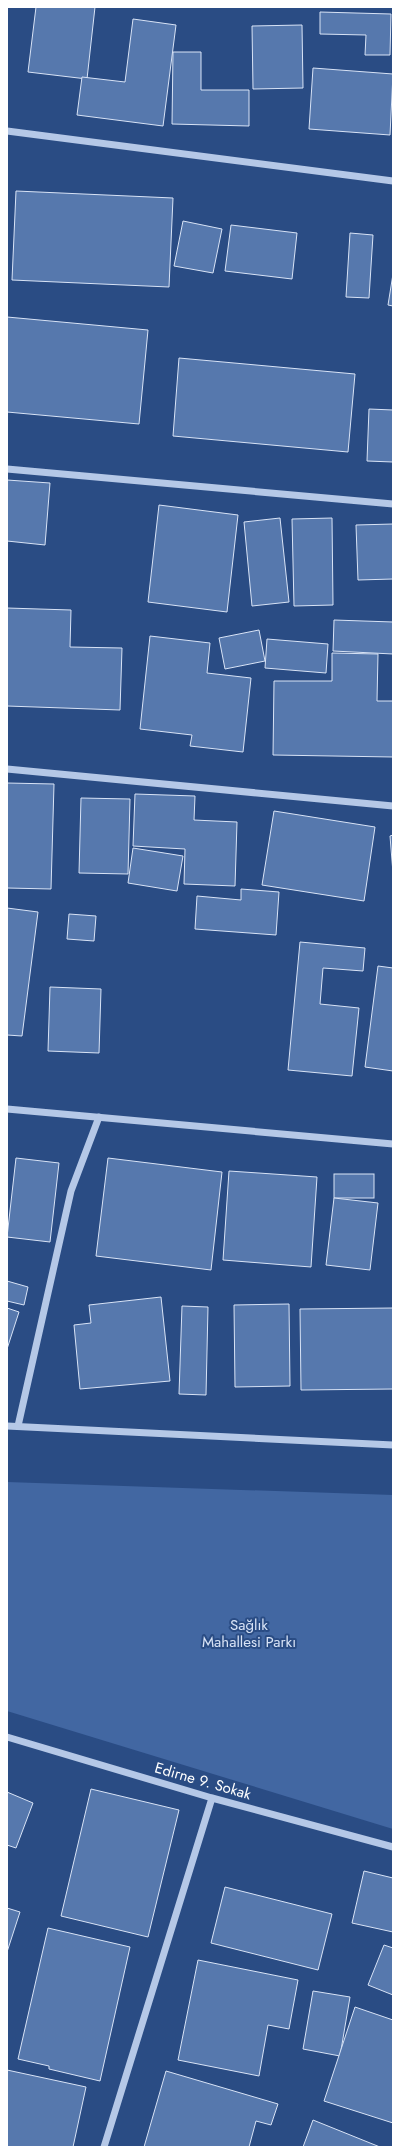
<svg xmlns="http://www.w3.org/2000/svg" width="400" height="2154" viewBox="0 0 400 2154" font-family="Jost,sans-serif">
	<rect width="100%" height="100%" fill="#2a4c84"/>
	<!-- green -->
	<polygon fill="#4267a2" points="7,1482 393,1495 393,1829 7,1711"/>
	<!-- building -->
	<g fill="#5678ad" stroke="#d8e3f6">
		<polygon points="36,7 95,7 87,79 28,72"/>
		<polygon points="320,12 391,14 390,55 365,55 366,35 320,34"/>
		<polygon points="133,19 176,25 163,126 77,115 82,77 125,82"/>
		<polygon points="302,25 303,88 253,89 252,26"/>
		<polygon points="173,52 201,52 201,90 249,90 249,126 172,124"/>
		<polygon points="313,68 393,74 390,135 309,129"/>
		<polygon points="16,191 173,198 169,287 12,280"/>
		<polygon points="183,221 222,229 213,273 174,266"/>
		<polygon points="231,225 297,233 292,279 225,271"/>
		<polygon points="350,233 373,235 369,298 346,297"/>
		<polygon points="393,274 393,306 388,305"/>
		<polygon points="7,317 148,330 139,424 7,412"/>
		<polygon points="179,358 355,374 348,452 173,436"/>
		<polygon points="369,409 393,410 393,462 367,461"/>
		<polygon points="7,480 50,483 45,545 7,541"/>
		<polygon points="159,505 238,515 227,612 148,602"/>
		<polygon points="280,518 289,602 252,606 244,522"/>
		<polygon points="332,518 333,605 294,606 292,519"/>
		<polygon points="393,524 393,579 358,580 356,525"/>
		<polygon points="7,608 71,610 70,647 122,648 120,710 7,706"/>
		<polygon points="334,620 393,622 393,654 333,651"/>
		<polygon points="259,630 265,661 225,669 219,638"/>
		<polygon points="150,636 210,643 207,673 251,678 243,752 190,746 192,735 140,729"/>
		<polygon points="267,639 328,644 326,673 265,668"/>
		<polygon points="332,653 378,654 377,701 393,701 393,757 273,755 274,681 332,681"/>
		<polygon points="7,783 54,784 51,889 7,888"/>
		<polygon points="135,794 195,796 194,820 237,822 235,886 184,884 185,849 133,846"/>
		<polygon points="81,798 130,799 128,874 79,873"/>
		<polygon points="274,811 375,827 364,901 262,885"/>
		<polygon points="393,835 393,873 390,836"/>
		<polygon points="133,848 183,856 177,891 128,883"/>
		<polygon points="241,889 279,892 276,935 195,929 197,896 241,900"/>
		<polygon points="7,908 38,912 22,1036 7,1035"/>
		<polygon points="69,914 96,916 94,941 67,939"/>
		<polygon points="300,942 365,948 363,971 323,968 320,1004 359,1008 352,1076 288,1070"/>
		<polygon points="378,966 393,968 393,1071 365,1067"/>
		<polygon points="50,987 101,989 99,1053 48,1051"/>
		<polygon points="16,1158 59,1163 50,1242 7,1237"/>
		<polygon points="108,1158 222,1172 211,1270 96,1256"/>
		<polygon points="229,1171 317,1177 311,1267 223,1260"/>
		<rect x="334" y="1174" width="40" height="24"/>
		<polygon points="334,1198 378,1203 370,1270 326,1265"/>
		<polygon points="7,1281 28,1287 24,1305 7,1301"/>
		<polygon points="161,1297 170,1381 80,1389 74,1325 91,1323 89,1305"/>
		<polygon points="289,1304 290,1386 235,1387 234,1305"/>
		<polygon points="182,1306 208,1307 206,1395 179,1394"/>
		<polygon points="7,1308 19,1312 7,1349"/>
		<polygon points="393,1308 393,1389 301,1390 300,1309"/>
		<polygon points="91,1789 179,1810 148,1937 61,1916"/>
		<polygon points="7,1792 33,1803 16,1848 7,1845"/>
		<polygon points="364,1871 393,1878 393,1932 352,1923"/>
		<polygon points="225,1887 332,1914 318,1970 211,1943"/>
		<polygon points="7,1908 20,1912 7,1952"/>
		<polygon points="48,1928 130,1947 100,2081 49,2069 49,2066 18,2059"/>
		<polygon points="384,1945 393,1948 393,1995 368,1985"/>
		<polygon points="198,1960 298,1980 289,2029 268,2025 259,2076 178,2060"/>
		<polygon points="313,1991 350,1997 340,2056 303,2049"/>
		<polygon points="355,2007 393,2020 393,2123 324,2101"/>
		<polygon points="7,2070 86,2087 73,2147 7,2147"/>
		<polygon points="166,2071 278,2104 271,2125 256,2121 249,2147 144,2147"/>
		<polygon points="313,2120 380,2147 303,2147"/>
	</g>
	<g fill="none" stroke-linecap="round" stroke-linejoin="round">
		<!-- minor -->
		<g stroke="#b5c8e7" stroke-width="7">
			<polyline points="7,131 393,181"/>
			<polyline points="7,469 393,504"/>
			<polyline points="7,769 393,806"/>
			<polyline points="7,1109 393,1144"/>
			<polyline points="7,1426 393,1445"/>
			<polyline points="18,1426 71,1191 99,1117"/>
			<polyline points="7,1737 212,1798 393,1847"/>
			<polyline points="104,2147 212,1798"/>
		</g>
	</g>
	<g text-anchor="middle" stroke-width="4" stroke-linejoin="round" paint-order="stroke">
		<!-- park labels -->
		<g font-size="15" fill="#d8e3f6" stroke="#2a4c84">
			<text x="249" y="1630">Sağlık<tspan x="249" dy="17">Mahallesi Parkı</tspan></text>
		</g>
		<!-- street labels -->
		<g font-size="15" fill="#fff" stroke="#2a4c84">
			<text transform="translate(203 1781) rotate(16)" y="5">Edirne 9. Sokak</text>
		</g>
	</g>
	<!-- border -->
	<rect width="400" height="2154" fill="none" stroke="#ffffff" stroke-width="16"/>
</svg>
